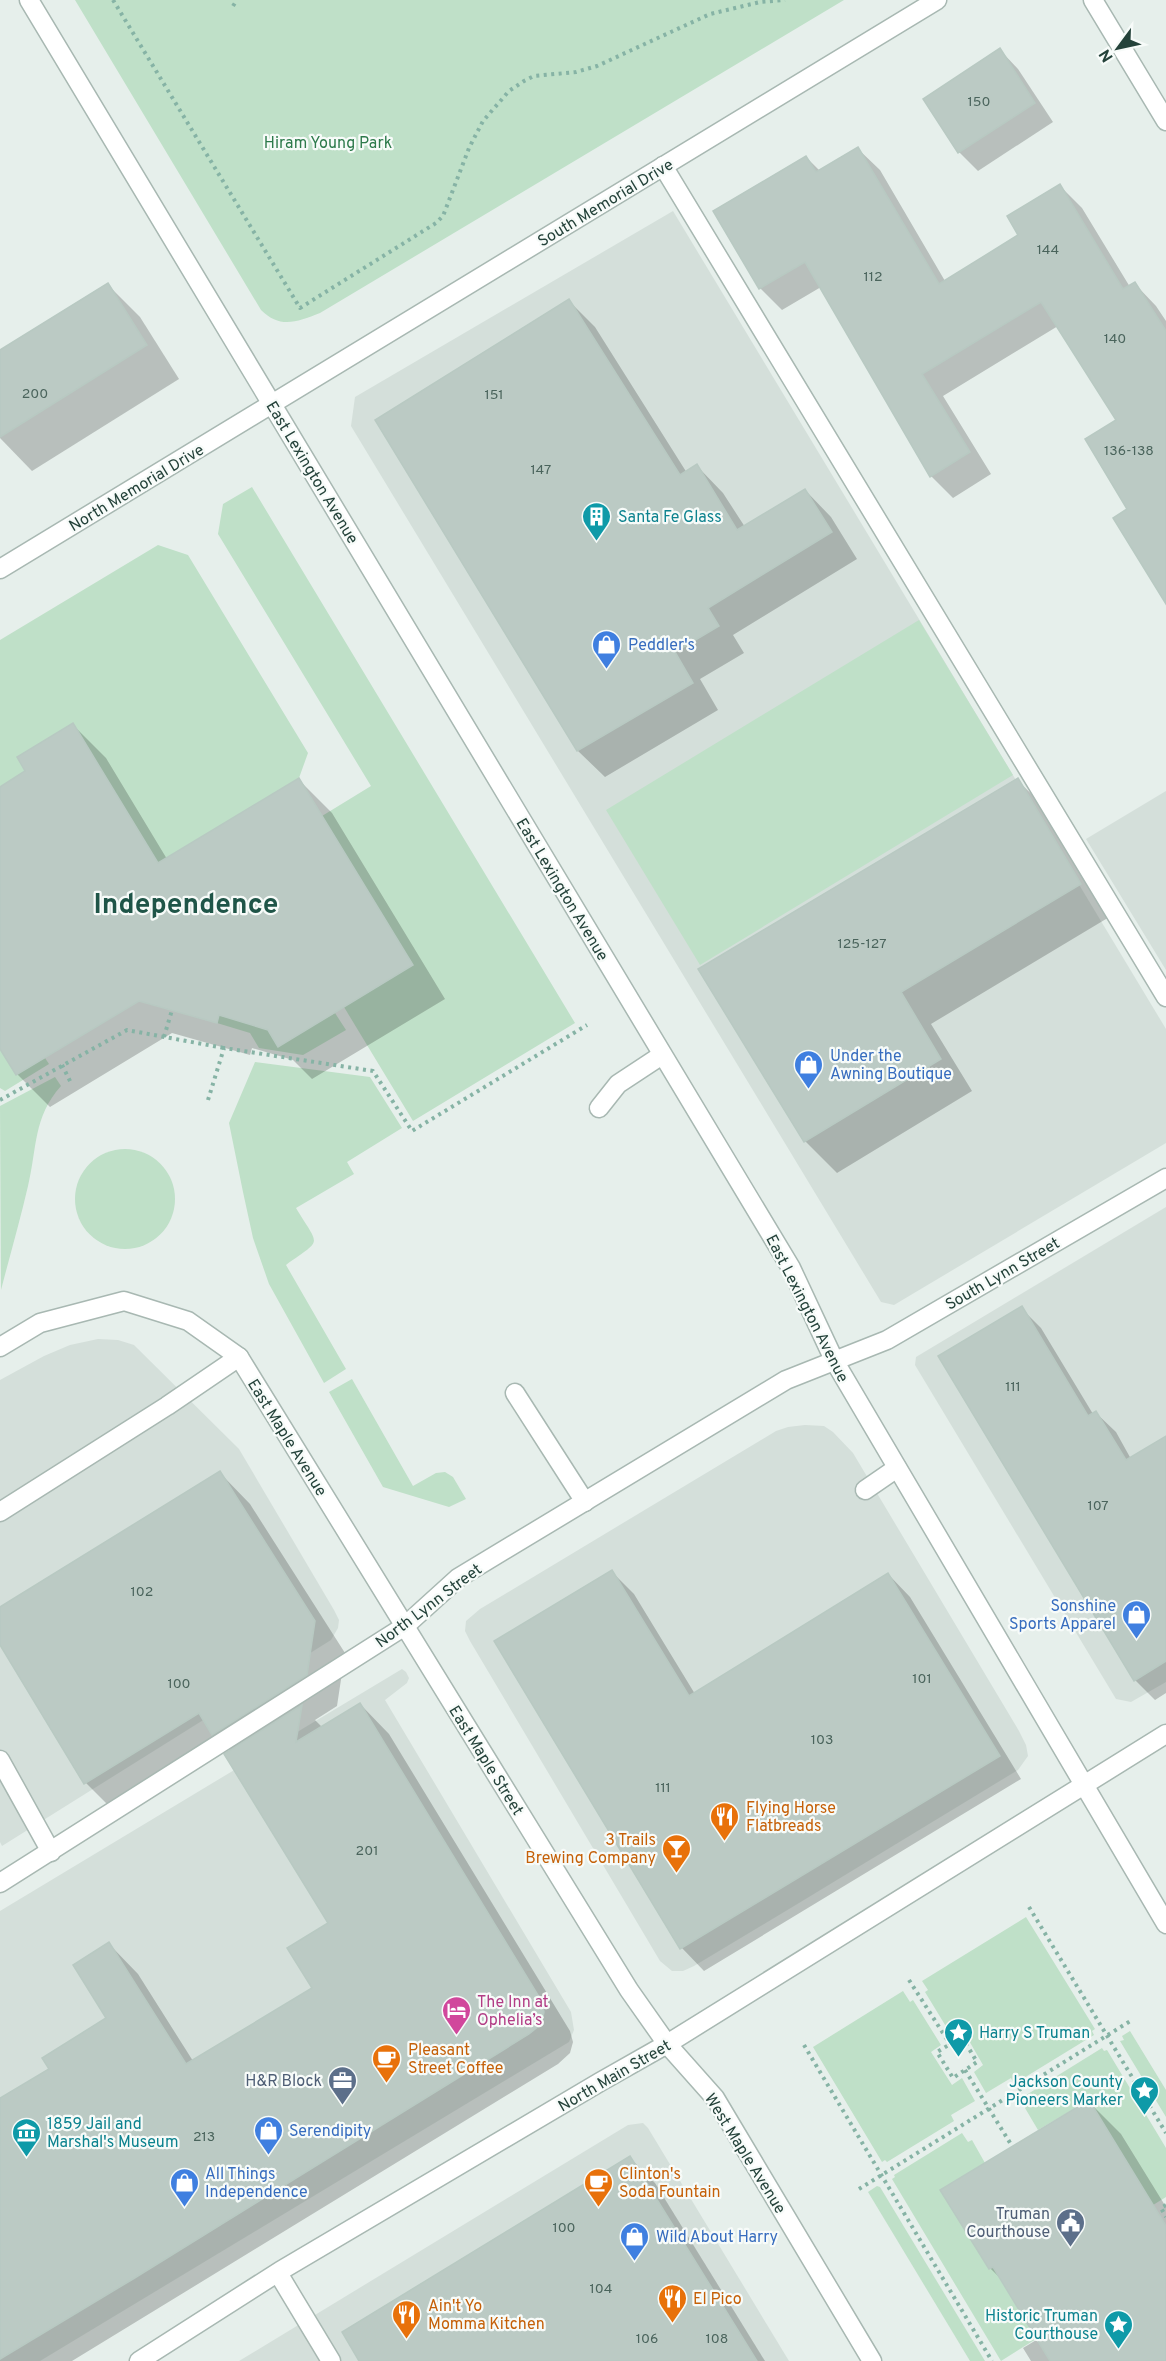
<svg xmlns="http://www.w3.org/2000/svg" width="1166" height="2361" viewBox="0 0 1166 2361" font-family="Overpass,sans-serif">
	<rect width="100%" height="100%" fill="#e6efeb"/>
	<!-- built -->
	<g fill="#d4dfda">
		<polygon points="673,211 1166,1029 1166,1143 894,1305 881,1302 351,426 355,397"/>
		<polygon points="1166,791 1166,970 1086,839"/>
		<polygon points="1166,1207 1166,1682 1131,1702 1116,1699 915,1365 916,1357"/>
		<polygon points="98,1339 118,1340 134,1345 239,1449 334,1610 339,1620 338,1628 331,1640 2,1846 0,1842 0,1380 44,1356 70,1345"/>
		<polygon points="805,1425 824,1426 833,1432 853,1453 1019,1731 1026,1745 1028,1756 1018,1770 1008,1776 799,1903 694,1966 683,1971 672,1971 660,1961 470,1641 465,1631 466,1621 480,1609 776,1431 788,1427"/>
		<polygon points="402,1669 406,1672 409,1678 407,1683 385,1700 571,2012 574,2030 569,2042 40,2361 0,2361 0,1911"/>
		<polygon points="643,2123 648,2128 789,2361 239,2361 628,2125"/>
	</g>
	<!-- green -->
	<g fill="#bfe0c8">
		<path d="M 75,0 L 844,0 L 320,313 C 297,322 280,329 261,310 Z"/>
		<polygon points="252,487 575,1023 413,1121 344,1007 413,965 322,816 371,786 218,534 223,504"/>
		<polygon points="158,545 188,555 308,753 299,778 158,863 73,724 25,771 0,787 0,640"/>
		<polygon points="919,620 1013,775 700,965 606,810"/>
		<polygon points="335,1013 346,1030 303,1055 259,1048 250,1033 217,1023 219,1015 268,1030 278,1046"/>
		<polygon points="0,1049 16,1075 45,1058 49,1064 5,1091 0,1088"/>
		<path d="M 255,1062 L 370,1077 L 402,1128 L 347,1162 L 354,1174 L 296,1208 C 320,1248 323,1238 286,1265 L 346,1369 L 324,1383 L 269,1284 L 253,1238 L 243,1192 L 229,1123 Z"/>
		<path d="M 55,1077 L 61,1086 C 33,1117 37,1149 28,1186 C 20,1221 10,1255 1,1290 L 0,1106 Z"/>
		<circle cx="125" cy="1199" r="50"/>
		<polygon points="352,1379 413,1486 436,1473 445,1472 453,1477 466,1499 449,1507 383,1487 329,1392"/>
		<polygon points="1026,1917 1095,2029 1092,2031 1094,2035 1014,2084 1011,2078 986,2093 974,2072 983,2065 964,2032 953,2038 925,1992 928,1990 922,1981"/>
		<polygon points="903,1991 910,2002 913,2000 941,2045 931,2052 952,2085 962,2078 975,2101 951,2115 954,2121 887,2162 885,2160 882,2162 813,2047"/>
		<polygon points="1130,2031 1166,2090 1166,2117 1120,2041 1124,2040 1122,2036"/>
		<polygon points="1102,2048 1104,2051 1107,2050 1166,2148 1166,2197 1153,2205 1089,2100 1038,2130 1025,2108 1028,2105 1023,2097"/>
		<polygon points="962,2133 968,2142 972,2140 985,2163 941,2190 989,2269 993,2267 1036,2339 1001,2361 892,2179 895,2177 894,2175"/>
		<polygon points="877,2186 880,2187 985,2361 970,2361 868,2192"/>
	</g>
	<!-- shadow -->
	<g fill="#0003">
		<polygon points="1000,50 1018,69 1053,122 978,171 959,152 925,99"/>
		<polygon points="858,149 880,170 945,281 1020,236 1060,186 1082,208 1130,287 1135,284 1156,306 1166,321 1166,601 1129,510 1118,421 1058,326 943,396 991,474 953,498 931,476 821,287 782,310 760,288 806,157 820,171"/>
		<polygon points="107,284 140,317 179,379 32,471 0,438 0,351"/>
		<polygon points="569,301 595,327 687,473 697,466 723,493 745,527 805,490 831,517 857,559 733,635 744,653 700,679 718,710 605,777 578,751 377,420"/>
		<polygon points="73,725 106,758 167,859 299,780 332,813 445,999 312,1079 293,1060 252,1048 250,1055 172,1033 50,1107 17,1074 0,1046 0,788 27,772"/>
		<polygon points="1017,780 1049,811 1111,916 931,1024 972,1091 837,1173 805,1141 701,969"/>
		<polygon points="1021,1308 1041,1328 1093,1414 1096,1413 1116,1432 1131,1459 1166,1438 1166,1693 1155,1700 1135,1680"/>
		<polygon points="220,1473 250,1504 345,1653 337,1706 315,1720 322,1727 360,1704 389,1734 570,2031 573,2042 570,2053 558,2064 72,2361 0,2361 0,2099 51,2069 108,2019 109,1944 138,1974 193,2061 314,1988 330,1923 231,1751 226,1746 116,1813 86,1783 0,1642 0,1609"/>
		<polygon points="612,1572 634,1594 695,1694 888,1574 910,1597 1021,1779 704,1971 682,1948 496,1641"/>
		<polygon points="1088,2101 1121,2134 1166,2207 1166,2361 1031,2361 1023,2348 1038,2339 1003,2281 990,2268"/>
		<polygon points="630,2158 655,2183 765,2361 361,2361"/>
	</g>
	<!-- building -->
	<g fill="#bbcac4" stroke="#b8c9c2" stroke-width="1.5">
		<polygon points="1000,48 1035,103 958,153 923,99"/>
		<polygon points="858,147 939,284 1018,235 1007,216 1060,184 1123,289 1135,282 1166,331 1166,604 1113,518 1127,509 1085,439 1116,420 1041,302 922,374 970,452 930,477 805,262 759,289 713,211 806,156 816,172"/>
		<polygon points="108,283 147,345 0,437 0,350"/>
		<polygon points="569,299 680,475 697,464 737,530 805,489 832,532 708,608 719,626 675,652 693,683 577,751 375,420"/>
		<polygon points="73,723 158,863 299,778 413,965 278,1047 268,1030 219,1015 217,1023 139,1001 16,1075 0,1049 0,787 25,771 17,757"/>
		<polygon points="1018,778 1081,884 901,992 941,1059 804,1142 698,969"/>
		<polygon points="1022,1306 1088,1416 1096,1411 1126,1460 1166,1436 1166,1661 1134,1681 938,1356"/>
		<polygon points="220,1471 315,1621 307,1675 212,1735 199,1713 84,1784 0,1645 0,1607"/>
		<polygon points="612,1570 689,1696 888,1573 1000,1756 680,1949 494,1641"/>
		<polygon points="360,1703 541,2000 544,2012 541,2024 529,2034 133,2279 0,2359 0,2098 49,2069 42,2058 106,2018 73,1965 109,1942 186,2064 312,1988 287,1948 328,1923 224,1754 302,1705 296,1742"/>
		<polygon points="1089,2100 1166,2226 1166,2361 1050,2361 993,2267 989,2269 940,2190"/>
		<polygon points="630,2156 757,2361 359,2361 342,2332"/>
	</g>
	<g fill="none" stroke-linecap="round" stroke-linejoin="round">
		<defs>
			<g id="minor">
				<polyline points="29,0 791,1268 835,1362 1166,1924"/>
				<polyline points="1093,0 1166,121"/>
				<polyline points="663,166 1166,997"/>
				<polyline points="0,569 937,0"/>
				<polyline points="599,1108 618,1084 662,1055"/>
				<polyline points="0,1347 40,1323 124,1301 188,1321 239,1357 629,1990 667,2044 715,2098 872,2361"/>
				<polyline points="515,1393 585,1502"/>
				<polyline points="865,1490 897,1468"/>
				<polyline points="0,1512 167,1406 239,1357"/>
				<polyline points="0,1760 51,1852"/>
				<polyline points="0,1883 405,1626 458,1578 786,1380 887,1340 1166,1178"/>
				<polyline points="278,2273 331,2361"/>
				<polyline points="139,2361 280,2271 600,2082 667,2044 1166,1734"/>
			</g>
		</defs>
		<!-- minor casing -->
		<use href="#minor" stroke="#a8b8b2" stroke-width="21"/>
		<!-- path -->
		<g stroke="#86b3a5" stroke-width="4" stroke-dasharray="3 4.5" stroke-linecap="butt">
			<polyline points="113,0 300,308 436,223 443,216 469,148 483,121 509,91 524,81 534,76 576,72 597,66 710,14 760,2 785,0"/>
			<polyline points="233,6 237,0"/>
			<polyline points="164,1037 172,1010"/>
			<polyline points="62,1065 72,1085"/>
			<polyline points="0,1100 127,1030 224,1048"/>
			<polyline points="208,1100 224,1048 373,1071 412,1131 587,1025"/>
			<polyline points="1029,1907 1166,2133"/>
			<polyline points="909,1980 950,2044"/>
			<polygon points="962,2037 977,2062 953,2078 937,2052"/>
			<polyline points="804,2045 992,2361"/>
			<polyline points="965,2070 1012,2146"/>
			<polyline points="859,2189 1132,2020"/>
			<polyline points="1166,2205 1161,2208 1166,2217"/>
		</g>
		<!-- minor -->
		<use href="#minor" stroke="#fff" stroke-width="18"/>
	</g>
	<!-- icons -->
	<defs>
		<symbol id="building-pin" viewBox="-11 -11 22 30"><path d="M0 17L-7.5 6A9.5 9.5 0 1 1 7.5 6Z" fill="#0f9aa8" stroke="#f7fbf9"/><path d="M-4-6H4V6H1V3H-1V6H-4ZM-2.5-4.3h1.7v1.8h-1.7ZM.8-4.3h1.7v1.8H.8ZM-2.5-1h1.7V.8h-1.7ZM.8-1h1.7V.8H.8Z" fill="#fff"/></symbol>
		<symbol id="shop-pin" viewBox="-11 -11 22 30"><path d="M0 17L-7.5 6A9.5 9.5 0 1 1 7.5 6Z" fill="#3f7fe0" stroke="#f7fbf9"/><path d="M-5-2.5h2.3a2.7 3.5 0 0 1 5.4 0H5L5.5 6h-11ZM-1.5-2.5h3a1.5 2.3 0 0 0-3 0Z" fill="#fff"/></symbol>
		<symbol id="restaurant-pin" viewBox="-11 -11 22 30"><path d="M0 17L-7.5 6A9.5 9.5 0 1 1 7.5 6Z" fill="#e8710a" stroke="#f7fbf9"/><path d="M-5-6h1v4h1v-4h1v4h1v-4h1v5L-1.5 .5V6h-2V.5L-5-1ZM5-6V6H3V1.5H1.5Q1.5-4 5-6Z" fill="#fff"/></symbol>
		<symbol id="bar-pin" viewBox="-11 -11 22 30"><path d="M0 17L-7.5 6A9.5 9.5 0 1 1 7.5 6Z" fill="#e8710a" stroke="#f7fbf9"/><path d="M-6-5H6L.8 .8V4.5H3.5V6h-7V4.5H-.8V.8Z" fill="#fff"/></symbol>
		<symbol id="hotel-pin" viewBox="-11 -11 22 30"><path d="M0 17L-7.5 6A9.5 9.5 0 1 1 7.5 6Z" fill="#d1479c" stroke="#f7fbf9"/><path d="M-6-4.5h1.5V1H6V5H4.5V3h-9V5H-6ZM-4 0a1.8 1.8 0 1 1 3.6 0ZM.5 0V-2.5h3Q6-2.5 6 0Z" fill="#fff"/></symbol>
		<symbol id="sight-pin" viewBox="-11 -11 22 30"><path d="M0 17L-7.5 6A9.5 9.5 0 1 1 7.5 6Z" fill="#0f9aa8" stroke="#f7fbf9"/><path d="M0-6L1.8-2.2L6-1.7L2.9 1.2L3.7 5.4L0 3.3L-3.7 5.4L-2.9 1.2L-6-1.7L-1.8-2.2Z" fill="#fff"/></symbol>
		<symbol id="cafe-pin" viewBox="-11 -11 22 30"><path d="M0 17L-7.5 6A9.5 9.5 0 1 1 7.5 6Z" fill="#e8710a" stroke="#f7fbf9"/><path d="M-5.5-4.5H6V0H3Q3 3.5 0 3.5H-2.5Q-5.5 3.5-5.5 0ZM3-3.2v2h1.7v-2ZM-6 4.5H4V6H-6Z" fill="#fff"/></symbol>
		<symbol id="office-pin" viewBox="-11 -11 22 30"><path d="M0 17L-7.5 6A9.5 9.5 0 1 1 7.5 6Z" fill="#5c6f8a" stroke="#f7fbf9"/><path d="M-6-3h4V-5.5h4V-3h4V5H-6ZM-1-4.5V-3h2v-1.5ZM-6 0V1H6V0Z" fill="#fff"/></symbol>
		<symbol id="museum-pin" viewBox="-11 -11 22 30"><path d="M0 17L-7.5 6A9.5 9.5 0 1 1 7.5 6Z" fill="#0f9aa8" stroke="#f7fbf9"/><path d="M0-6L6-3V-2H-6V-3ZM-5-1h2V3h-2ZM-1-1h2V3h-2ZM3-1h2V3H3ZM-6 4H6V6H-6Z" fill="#fff"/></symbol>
		<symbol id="civic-pin" viewBox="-11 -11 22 30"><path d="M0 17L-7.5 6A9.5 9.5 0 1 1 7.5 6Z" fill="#5c6f8a" stroke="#f7fbf9"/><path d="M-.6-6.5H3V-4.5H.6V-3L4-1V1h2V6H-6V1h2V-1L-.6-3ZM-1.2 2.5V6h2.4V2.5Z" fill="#fff"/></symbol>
	</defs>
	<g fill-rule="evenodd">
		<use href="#building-pin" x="580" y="500" width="33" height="45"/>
		<use href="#shop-pin" x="590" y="628" width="33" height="45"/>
		<use href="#shop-pin" x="792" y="1048" width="33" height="45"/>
		<use href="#shop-pin" x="1120" y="1598" width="33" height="45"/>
		<use href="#restaurant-pin" x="708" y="1800" width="33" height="45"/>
		<use href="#bar-pin" x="660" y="1832" width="33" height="45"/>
		<use href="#hotel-pin" x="440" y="1994" width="33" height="45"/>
		<use href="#sight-pin" x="942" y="2016" width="33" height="45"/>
		<use href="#cafe-pin" x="370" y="2042" width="33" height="45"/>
		<use href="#office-pin" x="326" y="2064" width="33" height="45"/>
		<use href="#sight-pin" x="1128" y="2074" width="33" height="45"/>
		<use href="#shop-pin" x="252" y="2114" width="33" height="45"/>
		<use href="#museum-pin" x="10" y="2116" width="33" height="45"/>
		<use href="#shop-pin" x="168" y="2166" width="33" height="45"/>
		<use href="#cafe-pin" x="582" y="2166" width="33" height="45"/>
		<use href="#civic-pin" x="1054" y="2206" width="33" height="45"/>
		<use href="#shop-pin" x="618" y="2220" width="33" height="45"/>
		<use href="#restaurant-pin" x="656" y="2282" width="33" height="45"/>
		<use href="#restaurant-pin" x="390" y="2298" width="33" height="45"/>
		<use href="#sight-pin" x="1102" y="2308" width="33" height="45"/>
	</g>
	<g text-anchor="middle" stroke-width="4.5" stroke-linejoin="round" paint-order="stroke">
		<!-- number labels -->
		<g font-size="14" fill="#4a645c">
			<text x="979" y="106">150</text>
			<text x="1048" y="254">144</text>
			<text x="873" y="281">112</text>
			<text x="1115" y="343">140</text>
			<text x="35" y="398">200</text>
			<text x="494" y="399">151</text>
			<text x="1129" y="455">136-138</text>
			<text x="541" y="474">147</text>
			<text x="862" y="948">125-127</text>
			<text x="1013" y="1391">111</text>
			<text x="1098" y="1510">107</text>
			<text x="142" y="1596">102</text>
			<text x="922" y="1683">101</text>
			<text x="179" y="1688">100</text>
			<text x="822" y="1744">103</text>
			<text x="663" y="1792">111</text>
			<text x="367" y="1855">201</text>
			<text x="204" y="2141">213</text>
			<text x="564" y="2232">100</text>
			<text x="601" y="2293">104</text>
			<text x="647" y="2343">106</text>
			<text x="717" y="2343">108</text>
		</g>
		<!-- park labels -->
		<g font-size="16" fill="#2d7a4b" stroke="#f7fbf9">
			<text x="328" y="148">Hiram Young Park</text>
		</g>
		<!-- street labels -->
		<g font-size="16" fill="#24423a" stroke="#f7fbf9">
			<text transform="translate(605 202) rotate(-31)" y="6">South Memorial Drive</text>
			<text transform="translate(313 472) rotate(59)" y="6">East Lexington Avenue</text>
			<text transform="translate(136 487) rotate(-31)" y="6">North Memorial Drive</text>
			<text transform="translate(563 889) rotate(59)" y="6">East Lexington Avenue</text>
			<text transform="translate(1002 1273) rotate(-30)" y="6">South Lynn Street</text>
			<text transform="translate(808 1308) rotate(63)" y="6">East Lexington Avenue</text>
			<text transform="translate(288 1437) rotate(58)" y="6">East Maple Avenue</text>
			<text transform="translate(428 1605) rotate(-37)" y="6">North Lynn Street</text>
			<text transform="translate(487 1760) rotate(58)" y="6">East Maple Street</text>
			<text transform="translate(614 2075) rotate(-30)" y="6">North Main Street</text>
			<text transform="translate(746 2153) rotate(58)" y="6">West Maple Avenue</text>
		</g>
		<!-- culture labels -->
		<g font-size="16" fill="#0d838f" stroke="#f7fbf9" text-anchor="start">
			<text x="618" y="522">Santa Fe Glass</text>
			<text x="979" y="2038">Harry S Truman</text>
			<text x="1123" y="2087" text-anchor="end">Jackson County<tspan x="1123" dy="18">Pioneers Marker</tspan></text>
			<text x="47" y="2129">1859 Jail and<tspan x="47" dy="18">Marshal's Museum</tspan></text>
			<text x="1098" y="2321" text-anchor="end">Historic Truman<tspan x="1098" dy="18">Courthouse</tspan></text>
		</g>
		<!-- shop labels -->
		<g font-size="16" fill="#366cbe" stroke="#f7fbf9" text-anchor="start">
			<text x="628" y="650">Peddler's</text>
			<text x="830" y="1061">Under the<tspan x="830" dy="18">Awning Boutique</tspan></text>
			<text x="1116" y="1611" text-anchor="end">Sonshine<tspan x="1116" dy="18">Sports Apparel</tspan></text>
			<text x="289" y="2136">Serendipity</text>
			<text x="205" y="2179">All Things<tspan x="205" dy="18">Independence</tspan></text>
			<text x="656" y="2242">Wild About Harry</text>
		</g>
		<!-- food labels -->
		<g font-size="16" fill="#c56008" stroke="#f7fbf9" text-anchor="start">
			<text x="746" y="1813">Flying Horse<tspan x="746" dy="18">Flatbreads</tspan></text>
			<text x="656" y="1845" text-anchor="end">3 Trails<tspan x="656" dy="18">Brewing Company</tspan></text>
			<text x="408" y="2055">Pleasant<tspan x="408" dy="18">Street Coffee</tspan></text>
			<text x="619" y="2179">Clinton's<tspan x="619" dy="18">Soda Fountain</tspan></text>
			<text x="693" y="2304">El Pico</text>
			<text x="428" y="2311">Ain't Yo<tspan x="428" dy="18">Momma Kitchen</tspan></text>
		</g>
		<!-- hotel labels -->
		<g font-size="16" fill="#b23c85" stroke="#f7fbf9" text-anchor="start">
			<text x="477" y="2007">The Inn at<tspan x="477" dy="18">Ophelia’s</tspan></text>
		</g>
		<!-- service labels -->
		<g font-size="16" fill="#4e5e75" stroke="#f7fbf9" text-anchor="end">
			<text x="322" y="2086">H&amp;R Block</text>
			<text x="1050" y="2219">Truman<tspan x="1050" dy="18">Courthouse</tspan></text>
		</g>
		<!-- town labels -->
		<g font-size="28" font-weight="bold" fill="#1f5548" stroke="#f7fbf9">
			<text x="186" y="913">Independence</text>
		</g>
	</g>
	<!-- north arrow -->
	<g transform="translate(1118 48) rotate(237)" stroke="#f7fbf9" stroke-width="4.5" paint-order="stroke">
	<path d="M0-4.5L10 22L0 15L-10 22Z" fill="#24423a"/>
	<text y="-9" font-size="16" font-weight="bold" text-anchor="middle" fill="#24423a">N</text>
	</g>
</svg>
